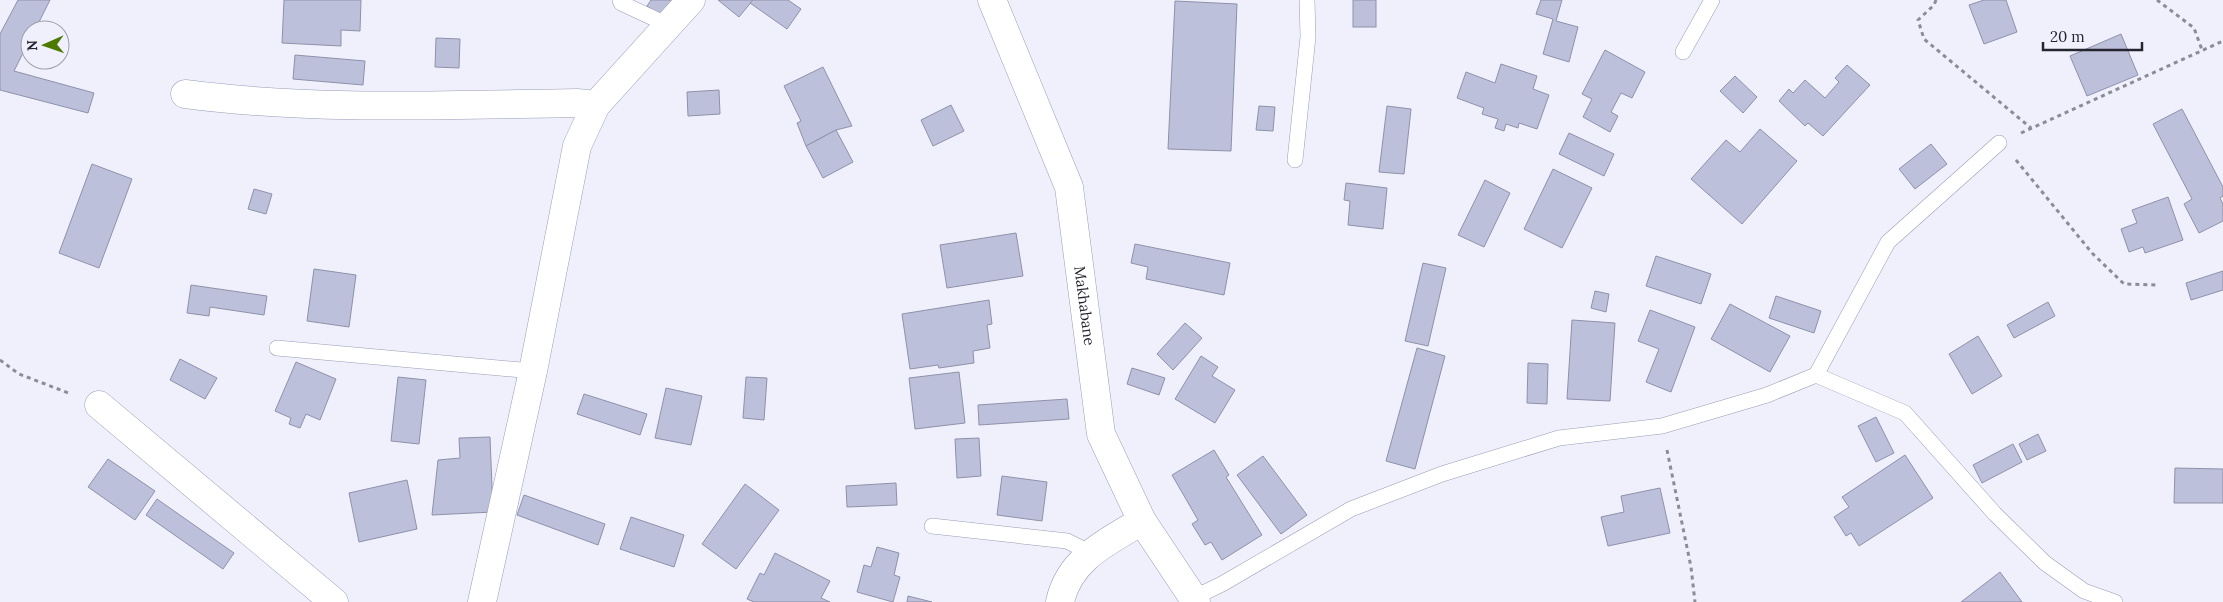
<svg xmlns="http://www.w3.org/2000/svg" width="2223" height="602" viewBox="0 0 2223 602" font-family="Lora,serif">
	<rect width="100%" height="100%" fill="#eff0fb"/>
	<!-- building -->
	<g fill="#bdc0da" stroke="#8f91aa">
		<polygon points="18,0 50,0 35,30 30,30 30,39 14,71 94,93 88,113 0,90 0,34"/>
		<polygon points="284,0 361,0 360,31 341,30 341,46 282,43"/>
		<polygon points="651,0 677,0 664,18 647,6"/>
		<polygon points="718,0 753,0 739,17"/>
		<polygon points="753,0 788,0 801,9 787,29 750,3"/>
		<rect x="1353" y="0" width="23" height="27"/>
		<polygon points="1541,0 1562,0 1556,21 1578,27 1569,62 1543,54 1553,19 1536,14"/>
		<polygon points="1984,0 2006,0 2017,32 1984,44 1969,5"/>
		<polygon points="1175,1 1237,4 1231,151 1168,149"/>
		<polygon points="2121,34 2138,75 2087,96 2070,56"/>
		<polygon points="436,38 460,39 459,68 435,67"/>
		<polygon points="1605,50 1645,72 1632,98 1621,93 1611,112 1618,116 1610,132 1583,117 1592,99 1582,94"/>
		<polygon points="295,55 365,61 363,85 293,79"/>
		<polygon points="1501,64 1537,76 1533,89 1549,95 1537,129 1519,123 1518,128 1506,124 1504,131 1495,128 1498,119 1482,114 1484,108 1457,98 1466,72 1495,83"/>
		<polygon points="1847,65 1870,85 1823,136 1808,123 1805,126 1779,101 1789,89 1793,93 1805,80 1825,98 1839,82 1835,78"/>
		<polygon points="823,67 852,126 836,130 806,146 797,123 801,121 784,86"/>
		<polygon points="1735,76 1757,97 1743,113 1720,91"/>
		<polygon points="719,90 720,114 688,116 687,92"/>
		<polygon points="951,105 964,131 933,146 921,120"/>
		<polygon points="1259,106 1275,107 1273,131 1256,130"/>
		<polygon points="1387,106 1411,109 1404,174 1379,172"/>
		<polygon points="2182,109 2223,187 2223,196 2220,198 2223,204 2223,221 2199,233 2184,204 2192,199 2153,124"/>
		<polygon points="1760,129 1797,161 1742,224 1691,179 1726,140 1740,152"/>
		<polygon points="836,130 853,162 823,178 806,146"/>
		<polygon points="1569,133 1614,154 1604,176 1559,154"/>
		<polygon points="1931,144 1947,164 1915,189 1899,169"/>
		<polygon points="92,164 132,179 99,268 59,253"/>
		<polygon points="1553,169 1592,188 1562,248 1524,229"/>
		<polygon points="1485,180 1510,193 1484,247 1458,235"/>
		<polygon points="1346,183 1387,188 1383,229 1348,225 1350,201 1344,200"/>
		<polygon points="254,189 272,194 266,214 248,209"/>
		<polygon points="2168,197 2183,240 2145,253 2143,247 2129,252 2121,229 2137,223 2132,210"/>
		<polygon points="1016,233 1023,276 947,288 940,245"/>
		<polygon points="1135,244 1230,263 1224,295 1146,279 1148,267 1131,263"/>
		<polygon points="1656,256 1711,274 1701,304 1646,286"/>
		<polygon points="1423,263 1446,268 1428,346 1405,341"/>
		<polygon points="314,269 356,275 349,327 307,321"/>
		<polygon points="2223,271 2223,290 2191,300 2186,283"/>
		<polygon points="191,285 267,296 264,315 210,307 209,316 187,313"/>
		<polygon points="1595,291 1609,294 1606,312 1591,308"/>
		<polygon points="1776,296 1821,311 1814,333 1769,318"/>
		<polygon points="989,300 992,324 987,325 990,348 973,351 974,363 939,368 938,365 910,369 902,314"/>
		<polygon points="2048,302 2055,316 2014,338 2007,325"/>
		<polygon points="1730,304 1790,336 1770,372 1711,339"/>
		<polygon points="1650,310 1695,327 1671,392 1646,382 1659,349 1638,341"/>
		<polygon points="1572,320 1615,323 1610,401 1567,399"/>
		<polygon points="1185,323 1202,338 1173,370 1157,354"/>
		<polygon points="1978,336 2002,376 1972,394 1949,354"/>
		<polygon points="1417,348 1445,356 1415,469 1386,461"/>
		<polygon points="1201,356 1218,367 1212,376 1235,390 1215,423 1175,399"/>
		<polygon points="180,359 217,378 205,399 170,380"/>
		<polygon points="296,362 336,379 320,420 306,414 300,428 289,424 291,418 275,411"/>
		<polygon points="1528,363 1548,364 1547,404 1527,403"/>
		<polygon points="1132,368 1165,378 1159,395 1127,384"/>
		<polygon points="959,372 965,423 915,429 909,378"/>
		<polygon points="398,377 426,380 419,444 391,441"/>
		<polygon points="746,377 767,378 764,420 743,418"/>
		<polygon points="666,388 702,396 691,445 655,438"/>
		<polygon points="584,394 647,414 640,435 577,414"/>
		<polygon points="1067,399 1069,419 979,425 978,405"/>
		<polygon points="1876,417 1894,453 1876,462 1858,426"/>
		<polygon points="2038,434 2046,451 2027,460 2019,444"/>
		<polygon points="490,437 493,512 432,515 438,460 460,458 459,438"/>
		<polygon points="979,438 981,476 957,478 955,439"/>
		<polygon points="2013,444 2022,462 1982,483 1973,465"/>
		<polygon points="1214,450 1229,475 1226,477 1262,535 1222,560 1211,542 1205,545 1192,524 1198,520 1172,475"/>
		<polygon points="1905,455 1933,498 1859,546 1851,533 1846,536 1834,517 1849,507 1842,497"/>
		<polygon points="1263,456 1307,515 1281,534 1237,475"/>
		<polygon points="108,459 155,491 135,520 88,487"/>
		<polygon points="2175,468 2223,469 2223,503 2174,503"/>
		<polygon points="1002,476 1047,482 1042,521 997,515"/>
		<polygon points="407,480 417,529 359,542 349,493"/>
		<polygon points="896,483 897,505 847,507 846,486"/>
		<polygon points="745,484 779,510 736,569 702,544"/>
		<polygon points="1660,488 1670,533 1608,546 1601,517 1624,512 1621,496"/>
		<polygon points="524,495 605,524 598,545 517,515"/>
		<polygon points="157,499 234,553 223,569 146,515"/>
		<polygon points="631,517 684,535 674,567 620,549"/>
		<polygon points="877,547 899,553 894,575 900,577 893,602 857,592 864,565 871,567"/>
		<polygon points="775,553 830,581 821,598 830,602 754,602 747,599 760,573 764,575"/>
		<polygon points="2000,572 2022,602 1961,602"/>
		<polygon points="908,596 932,602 907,602"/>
	</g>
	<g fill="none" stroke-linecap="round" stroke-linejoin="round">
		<defs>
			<g id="lane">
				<polyline points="620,0 621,3 668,25"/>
				<polyline points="1683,52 1712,0"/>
				<polyline points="1295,160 1308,37 1307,0"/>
				<polyline points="277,348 533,371"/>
				<polyline points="1816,375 1905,413 1995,514 2045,563 2084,591 2115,602"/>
				<polyline points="932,526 1067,541 1089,552"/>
				<polyline points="1193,598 1222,584 1351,509 1442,474 1559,438 1662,426 1767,395 1816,375 1888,242 1999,143"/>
			</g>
			<g id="street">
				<path d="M 185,94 C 315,111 447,105 577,103 L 596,105"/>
				<polyline points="99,405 334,602"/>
				<polyline points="482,602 533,371 577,146 596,105 691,0"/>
				<path d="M 1060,602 C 1069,559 1107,542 1142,521"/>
			</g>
			<g id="secondary">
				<path id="s1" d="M 992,0 L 1069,187 L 1101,434 L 1142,521 L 1196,602"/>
			</g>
		</defs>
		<!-- lane casing -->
		<use href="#lane" stroke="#9a9db6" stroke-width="16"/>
		<!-- street casing -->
		<use href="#street" stroke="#9a9db6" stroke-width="29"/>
		<!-- secondary casing -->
		<use href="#secondary" stroke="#9a9db6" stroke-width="29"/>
		<!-- path -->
		<g stroke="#8c8c97" stroke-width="3" stroke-dasharray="4 4" stroke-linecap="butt">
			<polyline points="1936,0 1934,5 1918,20 1924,39 2031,128"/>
			<polyline points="2157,0 2194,28 2202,50"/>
			<polyline points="2021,133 2223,41"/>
			<polyline points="2016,160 2092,253 2124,284 2159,285"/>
			<polyline points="0,360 19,374 71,394"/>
			<polyline points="1667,450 1691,567 1695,602"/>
		</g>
		<!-- lane -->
		<use href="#lane" stroke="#fff" stroke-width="15"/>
		<!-- street -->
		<use href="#street" stroke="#fff" stroke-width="28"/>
		<!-- secondary -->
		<use href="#secondary" stroke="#fff" stroke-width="28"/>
	</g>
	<g text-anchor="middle" stroke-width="4" stroke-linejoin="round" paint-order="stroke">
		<!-- street labels -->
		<g font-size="15" fill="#252530" stroke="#eff0fb">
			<text dy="5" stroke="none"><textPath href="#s1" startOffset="322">Makhabane</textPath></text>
		</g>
	</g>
	<!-- north arrow -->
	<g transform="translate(45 45) rotate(268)"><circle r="24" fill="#eff0fb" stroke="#9e9faa"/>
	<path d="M0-4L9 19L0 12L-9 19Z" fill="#4c7a00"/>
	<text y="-8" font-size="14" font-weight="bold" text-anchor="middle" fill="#252530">N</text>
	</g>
	<!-- scale -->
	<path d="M2043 42v8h99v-8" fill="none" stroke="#252530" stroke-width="2.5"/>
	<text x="2050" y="42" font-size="15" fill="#252530" stroke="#eff0fb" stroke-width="4" paint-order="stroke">20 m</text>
</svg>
